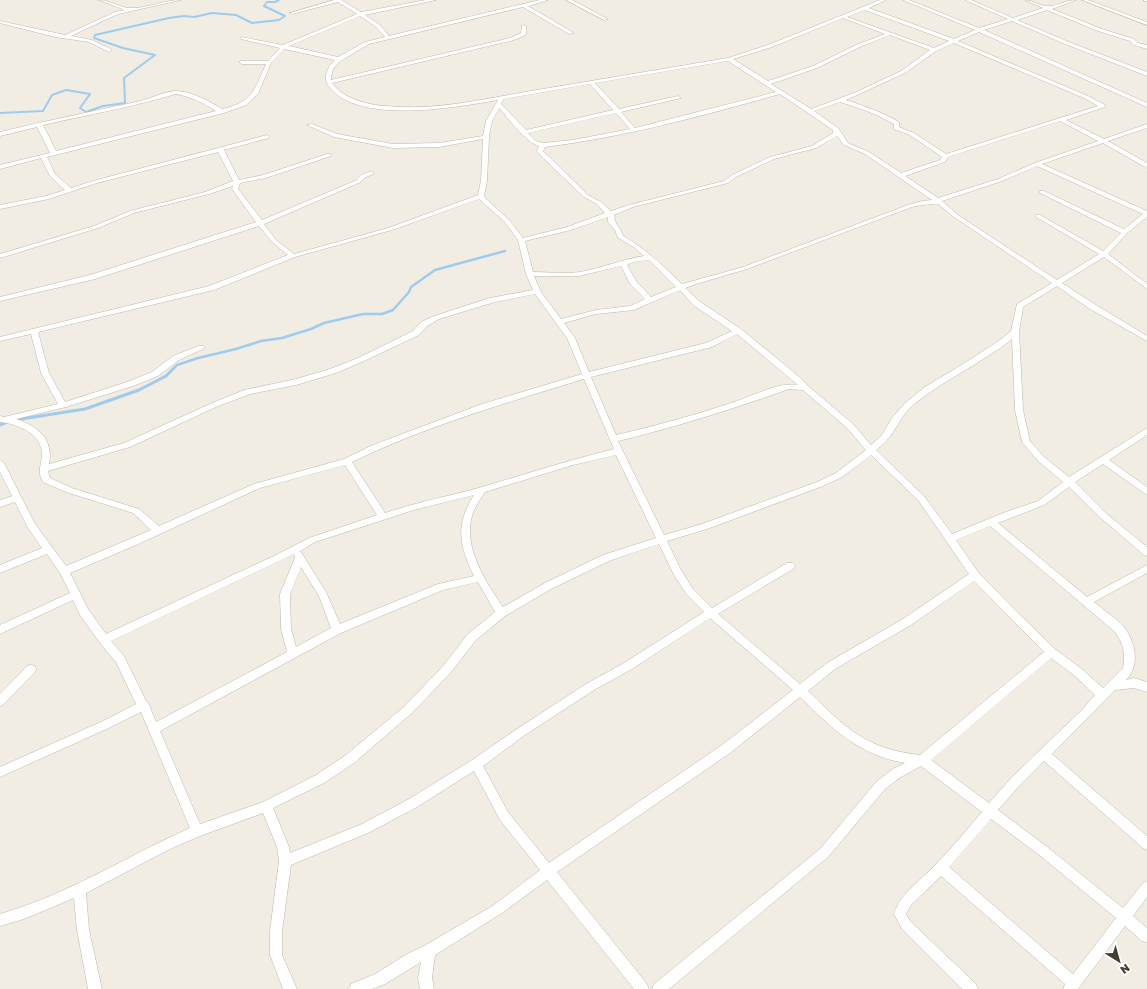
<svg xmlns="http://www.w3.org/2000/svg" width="1147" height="989" viewBox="0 0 1147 989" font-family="'Golos Text',sans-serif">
	<rect width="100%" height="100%" fill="#f1ede3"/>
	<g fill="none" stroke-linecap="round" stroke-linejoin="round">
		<!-- stream-far2 -->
		<polyline stroke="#9eccef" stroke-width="2" points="0,113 43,111 52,95 66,90 90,94 80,108 86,112 103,106 125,103 124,78 155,55 123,48 94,38 95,35 169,18 184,16 194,17 212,13 236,15 252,23 279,20 285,16 264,6 267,2 275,2 279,0"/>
		<!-- stream-far1 -->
		<polyline stroke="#9eccef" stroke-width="2.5" points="172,370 177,365 198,358 236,349 261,341 282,338 311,329 324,323 363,314 382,314 393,310 409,292 411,287 435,270 505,251"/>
		<!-- stream -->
		<g stroke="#9eccef" stroke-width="3">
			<polyline points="15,420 85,409 139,390 166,376 173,369"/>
			<polyline points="0,425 7,422"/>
		</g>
		<defs>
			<g id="minor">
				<path d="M 99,0 C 110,0 122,9 132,8 C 149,8 164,0 181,0 L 118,14 L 71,36 L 92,40 L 111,49 L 111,51 L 109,52 L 89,42 L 55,37 L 0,23 L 0,21 L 65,35 L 115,12 L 125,10 Z"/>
				<path d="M 334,0 L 341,0 L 361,12 L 426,0 L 436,0 L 365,15 L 380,25 L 389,36 L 523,4 L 540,0 L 548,0 L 528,6 L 574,33 L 569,34 L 523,7 L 369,44 L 339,62 L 333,69 L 331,77 L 331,80 L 510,38 L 521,33 L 522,25 L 526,26 L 526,35 L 514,40 L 332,83 C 343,99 368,105 386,106 C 435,111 483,99 531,91 C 597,80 662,69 728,58 L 768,45 L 880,0 L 886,0 L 869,8 L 954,39 L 975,30 L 903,0 L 909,0 L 979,28 L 1008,19 L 965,0 L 971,0 L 1013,18 L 1043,8 L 1025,0 C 1033,0 1041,7 1049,6 C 1058,6 1066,0 1076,0 L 1052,9 L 1102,29 L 1134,39 L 1138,43 L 1147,45 L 1147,49 L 1134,45 L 1130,41 L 1098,31 L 1047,10 L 1017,20 L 1069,42 L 1147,72 L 1147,76 L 1065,44 L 1012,21 L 984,30 L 1147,103 L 1147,107 L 979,32 L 958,41 L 1088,96 L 1105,105 L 1105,107 L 1066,120 L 1104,139 L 1147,124 L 1147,128 L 1108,141 L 1147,163 L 1147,168 L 1103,143 L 1042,164 L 1147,211 L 1147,217 L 1127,233 L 1108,254 L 1147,284 L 1147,289 L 1104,257 L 1062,283 L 1096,305 L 1147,336 L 1147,341 L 1090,309 L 1057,286 L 1023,307 L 1019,332 L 1023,410 L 1030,441 L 1044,457 L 1069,477 L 1147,428 L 1147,435 L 1109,460 L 1147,487 L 1147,495 L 1103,464 L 1075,482 L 1108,515 L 1147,547 L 1147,556 L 1144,555 L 1102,519 L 1069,487 L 1044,505 L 998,523 L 1087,597 L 1147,565 L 1147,573 L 1094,602 C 1103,610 1115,617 1123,626 C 1135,640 1141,665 1126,680 L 1134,678 L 1147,682 L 1147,692 L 1134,688 L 1115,690 L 1052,754 L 1147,836 L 1147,850 L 1143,848 L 1044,761 L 1020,785 L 998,810 L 1046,846 L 1123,908 L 1143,883 L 1147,881 L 1147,897 L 1133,916 L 1147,928 L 1147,942 L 1142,941 L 1125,926 L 1078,989 L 1063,989 L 1065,984 L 941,876 L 911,905 L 906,914 L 910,921 L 976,984 L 978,989 L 962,989 L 902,929 L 894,914 C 901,892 922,880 937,863 C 953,847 967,829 982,812 L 921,766 L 901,777 L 885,789 L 828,857 L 669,989 L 652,989 L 654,984 L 820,849 L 877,781 L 893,769 L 905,763 C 858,755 832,728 800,697 L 730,753 L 557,872 L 647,984 L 649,989 L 634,989 L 547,880 L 502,913 L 435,955 L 432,978 L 434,989 L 420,989 L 418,978 L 421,962 L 385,984 L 372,989 L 349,989 L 351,984 L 375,974 L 407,954 L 424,946 L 494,905 L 540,870 L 500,820 L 474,771 L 417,807 L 370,832 L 291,865 L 282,931 L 282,955 L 297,989 L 283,989 L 270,955 L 270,931 L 279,861 L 277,847 L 263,813 L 200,836 L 172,848 L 86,893 L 89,930 L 102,989 L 88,989 L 77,930 L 74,898 L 24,919 L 0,926 L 0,914 C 69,894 125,857 190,828 L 141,712 L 111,727 L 0,777 L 0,767 L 103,721 L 136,704 L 116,662 L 100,643 L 80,615 L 73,600 L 0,634 L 0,625 L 70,593 L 60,573 L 47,554 L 0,573 L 0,565 L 42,548 L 28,528 L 15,502 L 0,507 L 0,500 L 12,496 L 0,472 L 0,460 L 4,463 L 35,524 L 66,566 L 151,530 L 133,513 L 66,492 L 43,482 C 37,472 41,466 42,456 C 43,434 18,424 0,422 L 0,416 L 4,417 L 58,404 L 41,373 L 31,334 L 0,341 L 0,337 L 209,286 L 288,255 L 272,242 L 259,226 L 95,279 L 0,301 L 0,297 L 90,275 L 256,222 L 232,189 L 233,186 L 209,194 L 134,213 L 98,228 L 0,258 L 0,254 L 94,226 L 130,211 L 205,192 L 233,181 L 218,152 L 97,183 L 49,199 L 0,209 L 0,205 L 46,196 L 65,190 L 50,176 L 41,158 L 0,169 L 0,165 L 50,153 L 37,127 L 0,136 L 0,132 C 45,121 90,112 136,102 C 147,100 168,90 177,91 C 193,92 209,101 222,109 C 252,102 254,91 266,64 L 242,64 L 240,63 L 240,61 L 268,61 L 280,48 L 241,39 L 241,37 L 283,45 L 357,14 L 338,2 L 292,14 L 290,13 ZM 865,10 L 949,41 L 934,48 L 847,17 ZM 360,16 L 376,27 L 385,37 L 365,42 L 338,57 L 289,46 ZM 843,18 L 885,34 L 856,45 L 813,66 L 768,81 L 733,59 L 772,47 ZM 890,35 L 930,50 L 901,71 L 854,93 L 811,109 L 771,84 L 817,68 L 860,47 ZM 954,43 L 1084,98 L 1098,106 L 946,154 L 914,133 L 899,127 L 899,122 C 882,112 864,106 846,100 L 905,73 L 936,51 ZM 284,49 L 335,60 C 327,68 322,78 330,88 C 361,125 457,107 498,100 L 486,121 L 483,136 L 439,143 L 393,144 L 337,134 L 312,124 L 307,125 L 334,137 L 393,148 L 439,147 L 483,139 L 481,181 L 478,195 L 388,228 L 294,254 L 276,240 L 264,224 L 361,182 L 364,178 L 373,174 L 373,172 C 367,171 360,175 357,180 L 262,220 L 238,189 L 240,183 L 266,178 L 331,156 L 331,154 L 327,154 L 263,175 L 239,180 L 224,150 L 269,138 L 270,137 L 267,135 L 93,181 L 71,188 L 55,174 L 47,157 L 224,113 L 246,105 L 258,94 L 271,63 ZM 728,61 L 776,92 L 635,128 L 621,112 L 681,98 L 678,96 L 619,109 L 595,83 ZM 590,84 L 613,110 L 526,130 L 501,104 L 504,99 ZM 176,94 C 191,97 204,103 216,111 L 56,151 L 43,125 C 87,115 132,107 176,94 ZM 780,94 L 833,130 L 833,133 L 812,146 L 770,157 L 732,175 L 724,181 L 629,205 L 611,211 L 601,202 L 588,195 L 543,151 L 545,147 C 625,137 702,116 780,94 ZM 840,102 C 859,108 877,114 894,124 L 894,129 L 910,135 L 942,157 L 940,160 L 901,173 L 869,152 L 848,143 L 838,128 L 814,111 ZM 499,108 C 510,120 524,141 539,146 L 537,151 L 543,158 L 584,197 L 597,204 L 605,213 L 567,227 L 523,238 L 509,220 L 486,199 L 484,196 L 487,181 L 489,137 L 492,121 ZM 616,113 L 630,129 L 573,140 L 543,143 L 536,141 L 528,133 ZM 1060,121 L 1098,141 L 1035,163 L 998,179 L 938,198 L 905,176 L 945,162 L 948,157 ZM 837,136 L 844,145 L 865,154 L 932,200 L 922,201 L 908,205 L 743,267 L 682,284 C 663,266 646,249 623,236 C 620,226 615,226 614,215 L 633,207 L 728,183 L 736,177 L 774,159 L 816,148 ZM 1037,166 L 1143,214 L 1124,229 L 1044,191 L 1040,191 L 1040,193 L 1121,233 L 1103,251 L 1040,215 L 1036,215 L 1036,217 L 1099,254 L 1057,280 L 958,215 L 942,201 L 1002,181 ZM 479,199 L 505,222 L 518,240 L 526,274 L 533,290 L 490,298 L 434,316 L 421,322 L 413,331 L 358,358 L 330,369 L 296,379 L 244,390 L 210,404 L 124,443 L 49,464 C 54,439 38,426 16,419 L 66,407 L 133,386 L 158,376 L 179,360 L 205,348 L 204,346 L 198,346 L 173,356 L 152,372 L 127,382 L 65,402 L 49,373 L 38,332 L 214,290 L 295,257 L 392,230 ZM 938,204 L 954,217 L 1052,283 L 1017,304 L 1011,331 L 1000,340 L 971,359 L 925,387 L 905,403 L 892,418 L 882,435 L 871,445 L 853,424 L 808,386 L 803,380 L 741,329 L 699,301 L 685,288 L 696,284 L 747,269 L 912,207 L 922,205 ZM 608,217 L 608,222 L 615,230 L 618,238 L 635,248 L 644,256 C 623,259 602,268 580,272 C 565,274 548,272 533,272 L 525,241 L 571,230 ZM 649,260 L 676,287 L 651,297 L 636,281 L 627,265 L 633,262 ZM 621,266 L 630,284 L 645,299 L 630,306 L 596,310 L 561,319 L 541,292 L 534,276 L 579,276 ZM 680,290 L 693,305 L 732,331 L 706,343 L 589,372 L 575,338 L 564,323 L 596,314 L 634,310 ZM 535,294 L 567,338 L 582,374 L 482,404 L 373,445 L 344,459 L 254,484 L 159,526 L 139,509 L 72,488 L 50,478 L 48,471 L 130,447 L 216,407 L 250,394 L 296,385 L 336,373 L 364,361 L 419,335 L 427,326 L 439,319 L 495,302 ZM 737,334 L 798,385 C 776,382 754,396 734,402 C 695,415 655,426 616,435 L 591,377 L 712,347 ZM 1012,339 L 1015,410 L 1022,442 L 1038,461 L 1063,482 L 1038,501 L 1003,513 L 952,534 L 924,496 L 876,450 C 880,447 884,443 887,440 C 897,429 901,415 913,405 C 943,380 981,364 1012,339 ZM 584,379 L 614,449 C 569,460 526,474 482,487 C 450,496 417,502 385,513 L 352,462 C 426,426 506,403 584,379 ZM 789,389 L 803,390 L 847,428 L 866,450 L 836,473 L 817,482 L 702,524 L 664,535 L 618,441 C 676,427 733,409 789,389 ZM 616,455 L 656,538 L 603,555 L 545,583 L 503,607 C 486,582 463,548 472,516 C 474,508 480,500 485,492 L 573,465 ZM 871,455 L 918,500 L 969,574 L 903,619 L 827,663 L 800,684 L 718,614 L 793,569 L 795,566 L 793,563 L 787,563 L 712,608 L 693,589 L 681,570 L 667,541 L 707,529 L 823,486 L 842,477 ZM 345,465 L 377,515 L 309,538 L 276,555 L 106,634 L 88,609 L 70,573 L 134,546 L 260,488 ZM 474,495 C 455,525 459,545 474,576 L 438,584 L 340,624 L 326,592 L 301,552 L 299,552 L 315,542 L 414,510 ZM 990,526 L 1114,631 C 1123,642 1126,654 1123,668 L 1103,688 L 1083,670 L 1055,649 L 1011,606 L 978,572 L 956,540 ZM 659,544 L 674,575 L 687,595 L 704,612 L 624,663 L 586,684 L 514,731 L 472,760 L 409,799 L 362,824 L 290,853 L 289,847 L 273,808 L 324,783 L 354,763 L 413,712 L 451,672 L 476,640 L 505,616 L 551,589 L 609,561 ZM 294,554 L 295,558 L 280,594 L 281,629 L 287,652 L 156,722 L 148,702 L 146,701 L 124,656 L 111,641 ZM 301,567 L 319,596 L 331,628 L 296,647 L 291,629 L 290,594 ZM 974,581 L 1044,652 L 920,755 C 865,749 845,727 808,691 L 835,669 L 911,625 ZM 478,582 L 495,612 L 468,634 L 443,666 L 405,706 L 346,755 L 316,775 L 263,802 L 200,824 L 160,731 L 341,633 L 443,590 ZM 710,618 L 793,690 L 722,745 L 549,863 L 508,812 L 483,766 L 522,737 L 594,690 L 632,669 ZM 1051,658 L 1075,676 L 1095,695 L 1082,710 L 1012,777 L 989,803 L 931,760 ZM 991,819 L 1038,854 L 1116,918 L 1073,974 L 949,867 Z"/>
				<polygon points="566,0 572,0 608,19 604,20"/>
				<polygon points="1082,0 1088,0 1147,22 1147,25"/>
				<rect x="1144" y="0" width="3" height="1"/>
				<polygon points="31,665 35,666 36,669 35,672 4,704 0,706 0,694 27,666"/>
			</g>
		</defs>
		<!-- minor casing -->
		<use href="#minor" stroke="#bfb8a9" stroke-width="1"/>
		<!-- minor -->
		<use href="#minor" fill="#fff" fill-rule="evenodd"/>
	</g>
	<!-- north arrow -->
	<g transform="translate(1119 961) rotate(143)" stroke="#ffffff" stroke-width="3" paint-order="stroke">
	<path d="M0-3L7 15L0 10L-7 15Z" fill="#433d33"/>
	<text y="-6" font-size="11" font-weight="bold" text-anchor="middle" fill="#433d33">N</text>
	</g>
</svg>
